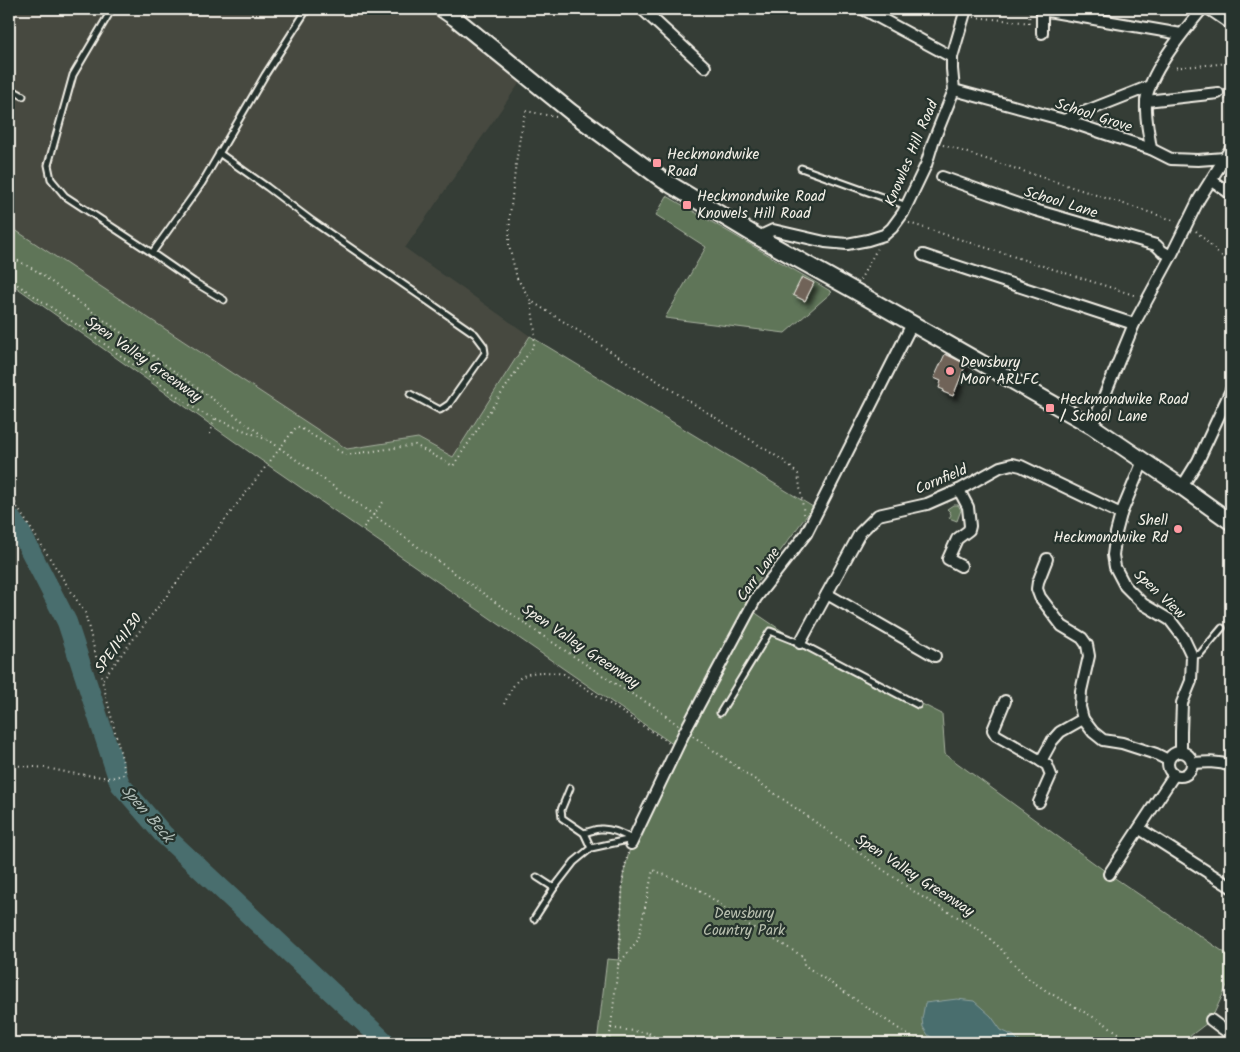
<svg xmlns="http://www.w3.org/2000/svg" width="1240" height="1052" viewBox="0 0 1240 1052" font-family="Kalam,sans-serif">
	<defs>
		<filter id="shadow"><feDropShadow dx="4.5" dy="4.5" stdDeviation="2.5" flood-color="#0009"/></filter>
	</defs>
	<rect width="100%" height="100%" fill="#353d36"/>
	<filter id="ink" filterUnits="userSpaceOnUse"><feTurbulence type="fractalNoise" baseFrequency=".02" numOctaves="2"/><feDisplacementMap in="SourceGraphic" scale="10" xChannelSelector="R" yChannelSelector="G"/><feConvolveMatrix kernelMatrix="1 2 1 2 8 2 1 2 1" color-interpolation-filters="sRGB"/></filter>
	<g filter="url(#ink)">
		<!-- built -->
		<polygon fill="#464940" points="9,9 442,9 525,75 405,248 530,336 453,457 418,438 347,449 9,227"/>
		<!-- green -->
		<g fill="#5e7458" stroke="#a9b2a0">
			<polygon points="667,196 832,292 785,333 665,318 706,247 656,215"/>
			<polygon points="9,226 347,449 418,438 453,457 530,336 813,507 744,600 757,614 800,643 942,714 945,754 1109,874 1231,957 1231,977 1211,1020 1181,1043 597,1043 607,959 619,960 623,876 631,844 677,747 255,456 9,282"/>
			<polygon points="953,505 958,505 961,510 957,521 949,518 951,515 950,512 947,509"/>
		</g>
		<!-- water -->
		<polygon fill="#4a6e6e" stroke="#8ea29f" points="957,999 974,1001 991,1016 1001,1030 1014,1036 1021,1043 939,1043 928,1035 923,1027 922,1019 925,1003"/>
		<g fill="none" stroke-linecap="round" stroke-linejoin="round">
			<!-- river -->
			<polyline stroke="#4a6e6e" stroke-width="20" points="9,516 21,533 67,622 120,784 163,834 386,1043"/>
		</g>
		<!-- building -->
		<g fill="#6f6459" stroke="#f4f1e8" filter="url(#shadow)">
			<polygon points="802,277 814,283 805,301 793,295"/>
			<polygon points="945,354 966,364 953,396 943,392 944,390 939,388 941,381 934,378"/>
		</g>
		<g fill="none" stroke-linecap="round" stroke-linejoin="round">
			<defs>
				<g id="service">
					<polyline points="112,9 73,75 48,165 51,179 65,196 152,253 194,282 224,300"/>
					<polyline points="9,88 23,96"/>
					<polyline points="219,153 267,187 312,221 475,334 484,346 485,353 449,404 440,410 410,394"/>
					<polyline points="801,168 907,206"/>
					<polyline points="152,253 202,183 265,75 306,11 305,9"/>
					<polyline points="1192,656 1200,654 1222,628"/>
					<polyline points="720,713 770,631 800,643 918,705"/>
					<polyline points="570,788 561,810 562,818 584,833 591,848"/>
					<path d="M 584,833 C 589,832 595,829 600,829 C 611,828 622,834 632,839"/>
					<polyline points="537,877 554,888 574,862 591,848 632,839"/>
					<polyline points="534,919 554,888"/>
				</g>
				<g id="minor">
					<polyline points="642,9 705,67"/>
					<polyline points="863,9 952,57"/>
					<polyline points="1209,9 1231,24"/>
					<polyline points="1042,33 1042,10 1181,34"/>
					<polyline points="954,90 1064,120 1151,149 1171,159 1198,160 1225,158"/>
					<polyline points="1146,101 1218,93"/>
					<polyline points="1064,120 1150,86"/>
					<path d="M 1151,149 C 1149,134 1145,118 1146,102 C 1148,74 1184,31 1202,9"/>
					<polyline points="942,177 1035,210 1156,245 1162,251 1171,256"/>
					<polyline points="1211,180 1231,194"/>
					<polyline points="758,237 773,230 825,242 847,244 868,240 884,235 892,228 903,213 926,165 933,142 954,90 952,69 952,57 966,9"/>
					<polyline points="923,255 1134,324"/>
					<polyline points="1092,426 1134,324 1171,256 1199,199 1231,148"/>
					<polyline points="1143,461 1121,514 1116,533 1113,555 1115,567 1125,586 1143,604 1170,620 1183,637 1192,656 1191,681 1182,703 1181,732 1181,752"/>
					<polyline points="1182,487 1198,461 1231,390"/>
					<polyline points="959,490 968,507 970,526 969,530 957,539 948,559 961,566"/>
					<polyline points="1047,559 1038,582 1037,589 1040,597 1062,626 1082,638 1087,645 1089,656 1081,691 1080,707 1083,719 1093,732 1103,740 1122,743 1156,754 1168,760"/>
					<polyline points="827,594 935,656"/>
					<polyline points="800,643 860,533 878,515 927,504 959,490 1000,467 1012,464 1021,466 1121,514"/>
					<polyline points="1005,701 993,730 996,735 1041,761 1047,765 1051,775 1039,802"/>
					<circle cx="1180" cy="764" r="12"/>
					<polyline points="1041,761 1052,741 1060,732 1083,719"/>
					<path d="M 1192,763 C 1205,762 1218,761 1231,766"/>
					<polyline points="1140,829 1231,887"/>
					<polyline points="631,844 685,731 756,598 806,534 912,324"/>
					<polyline points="1109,874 1174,775"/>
					<polyline points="1211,1020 1231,1035"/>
				</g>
				<polyline id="secondary" points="442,9 455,18 571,112 663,180 758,237 855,291 1092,426 1182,487 1231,522"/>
			</defs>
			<!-- service casing -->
			<use href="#service" stroke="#f4f1e8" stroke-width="9"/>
			<!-- minor casing -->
			<use href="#minor" stroke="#f4f1e8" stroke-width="14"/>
			<!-- secondary casing -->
			<use href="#secondary" stroke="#f4f1e8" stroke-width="19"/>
			<!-- path -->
			<g stroke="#f4f1e8" stroke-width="2" stroke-dasharray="1 4" stroke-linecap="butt">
				<polyline points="974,17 1032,23"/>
				<polyline points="1029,23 1030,9"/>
				<polyline points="1171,68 1231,63"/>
				<polyline points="1225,99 1231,104"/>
				<polyline points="556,117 526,111 520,136 515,171 510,215 509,246 517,278 531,301 784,461 798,474 804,514"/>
				<polyline points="943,145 1176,221"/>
				<polyline points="909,223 1137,296"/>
				<polyline points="1196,231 1231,266"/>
				<polyline points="9,256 35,270 266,438"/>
				<polyline points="9,279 86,331 194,408 204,414 270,441 537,632 623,689 653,706 678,725"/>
				<polyline points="860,280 877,249"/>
				<polyline points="210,434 215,418"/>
				<polyline points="9,489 17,507 85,613 102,680"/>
				<path d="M 504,704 C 508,696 512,686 518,680 C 528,669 551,672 564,674 L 669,743"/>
				<polyline points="693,736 919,895 980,930 1000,948 1012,962 1029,979 1048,992 1104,1023 1133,1043"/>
				<polyline points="9,765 47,768 70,773 111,778 123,775 125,771 102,680 297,426 346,455 415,445 453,466 534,345 535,331 531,301"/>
				<polyline points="618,965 638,940 653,870 697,888 749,925 804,957 804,965 920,1043"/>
				<polyline points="611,1028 649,1033 648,1043"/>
				<polyline points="649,1033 662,1043"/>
				<polyline points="609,1043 619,958 623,876 628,853"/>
			</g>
			<!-- service -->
			<use href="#service" stroke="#26332d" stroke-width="5"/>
			<!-- minor -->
			<use href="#minor" stroke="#26332d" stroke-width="10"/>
			<!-- secondary -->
			<use href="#secondary" stroke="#26332d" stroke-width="15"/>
			<!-- path-bridge -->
			<polyline stroke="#f4f1e8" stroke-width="2" stroke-dasharray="1 4" stroke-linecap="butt" points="364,527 384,501"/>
		</g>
	</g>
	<!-- markers -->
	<g fill="#ff9aa2" stroke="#26332d" stroke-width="2">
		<rect x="652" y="158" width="10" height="10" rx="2.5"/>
		<rect x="682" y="200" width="10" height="10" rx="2.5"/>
		<circle cx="950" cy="371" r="5"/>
		<rect x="1045" y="403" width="10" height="10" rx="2.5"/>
		<circle cx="1178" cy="529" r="5"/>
	</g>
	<g text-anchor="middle" stroke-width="4.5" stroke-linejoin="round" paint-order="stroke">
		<!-- street labels -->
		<g font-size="15" fill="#f4f1e8" stroke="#26332d">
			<text transform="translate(1094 115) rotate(18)" y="5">School Grove</text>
			<text transform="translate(911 153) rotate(-67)" y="5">Knowles Hill Road</text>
			<text transform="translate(1061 202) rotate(17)" y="5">School Lane</text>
			<text transform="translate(144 359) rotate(35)" y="5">Spen Valley Greenway</text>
			<text transform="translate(941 479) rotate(-23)" y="5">Cornfield</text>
			<text transform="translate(758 574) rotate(-54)" y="5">Carr Lane</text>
			<text transform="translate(1160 594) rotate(43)" y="5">Spen View</text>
			<text transform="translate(118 643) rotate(-54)" y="5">SPE/141/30</text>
			<text transform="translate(581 646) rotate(34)" y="5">Spen Valley Greenway</text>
			<text transform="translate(915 875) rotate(33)" y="5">Spen Valley Greenway</text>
		</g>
		<!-- poi labels -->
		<g font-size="15" fill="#f4f1e8" stroke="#26332d" text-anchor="start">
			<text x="667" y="159">Heckmondwike<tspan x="667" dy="17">Road</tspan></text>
			<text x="697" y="201">Heckmondwike Road<tspan x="697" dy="17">Knowels Hill Road</tspan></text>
			<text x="960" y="367">Dewsbury<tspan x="960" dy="17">Moor ARLFC</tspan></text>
			<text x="1060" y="404">Heckmondwike Road<tspan x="1060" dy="17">/ School Lane</tspan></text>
			<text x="1168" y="525" text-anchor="end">Shell<tspan x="1168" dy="17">Heckmondwike Rd</tspan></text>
		</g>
		<!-- park labels -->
		<g font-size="15" fill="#b8bfae" stroke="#26332d">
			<text x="744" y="918">Dewsbury<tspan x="744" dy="17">Country Park</tspan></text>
		</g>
		<!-- water labels -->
		<g font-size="16" font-style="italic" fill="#b0bdb7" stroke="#26332d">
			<text transform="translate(148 813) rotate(49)" y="6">Spen Beck</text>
		</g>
	</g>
	<!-- margin -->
	<rect width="1240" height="1052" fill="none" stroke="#26332d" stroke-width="30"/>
	<rect x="15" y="15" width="1210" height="1022" fill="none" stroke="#f4f1e8" stroke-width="2" filter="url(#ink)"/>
</svg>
